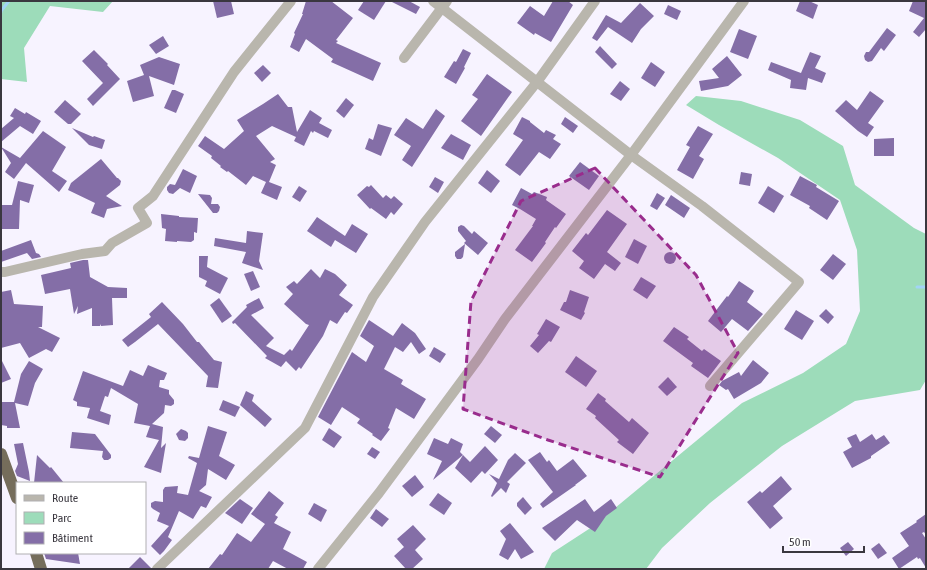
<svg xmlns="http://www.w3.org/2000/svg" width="927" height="570" viewBox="0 0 927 570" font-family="'Asap Condensed',sans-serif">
	<rect width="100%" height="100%" fill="#f7f3ff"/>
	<!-- green -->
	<g fill="#9ddcba">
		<polygon points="1,1 113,1 103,12 50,6 24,48 27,82 1,79"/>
		<polygon points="696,96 741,101 800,120 843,146 855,185 914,228 926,234 926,380 920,390 855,401 782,446 710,503 662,548 646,569 544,569 552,553 592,527 742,403 803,373 846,344 860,311 857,250 840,200 778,158 719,125 686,105"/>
	</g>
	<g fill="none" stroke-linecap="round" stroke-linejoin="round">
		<!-- stream -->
		<g stroke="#a2d4f6" stroke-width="3">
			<polyline points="1,12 1,11 9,1"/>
			<polyline points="917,287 926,287"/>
		</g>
	</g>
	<!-- building -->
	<g fill="#846ea7">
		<polygon points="213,1 231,1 234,14 217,18"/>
		<polygon points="306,1 331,1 353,18 336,40 338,41 336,43 381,63 373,81 331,62 333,59 306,39 299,52 290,47 295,34 294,33 303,14 302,14"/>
		<polygon points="364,1 386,1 374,20 358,10"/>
		<polygon points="390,1 409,1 420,7 416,14"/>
		<polygon points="553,1 568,1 573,5 551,42 535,33 534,35 517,23 530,6 544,16"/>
		<polygon points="800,1 809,1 818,5 813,19 796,11"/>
		<polygon points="913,1 926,1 926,29 919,37 913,32 924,18 909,11"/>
		<polygon points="640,3 654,16 641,29 632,43 608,27 597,41 592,38 606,15 621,23"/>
		<polygon points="668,5 681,11 677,20 664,14"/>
		<polygon points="887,28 896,35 884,51 881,48 872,61 868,62 865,60 864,56 866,52 869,52"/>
		<polygon points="739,29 757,36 748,59 730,52"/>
		<polygon points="163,36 169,46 156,54 149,45"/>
		<polygon points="600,46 617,64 612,69 595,52"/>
		<polygon points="463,49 471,53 464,67 465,68 456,84 444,77 454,61 456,62"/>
		<polygon points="94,50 108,64 107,65 120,79 93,106 87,99 103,83 82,61"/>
		<polygon points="810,52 821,56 815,68 826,73 822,83 808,78 806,90 790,88 791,80 768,70 771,62 801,73"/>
		<polygon points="727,56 742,75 728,86 701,91 699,81 719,78 712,69"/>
		<polygon points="159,57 180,64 174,85 149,76 154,96 133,102 127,81 144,75 140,65"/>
		<polygon points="651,62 665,72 655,87 641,78"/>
		<polygon points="263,65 271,73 262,82 254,73"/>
		<polygon points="487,74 512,92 481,136 461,121 478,99 472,95"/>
		<polygon points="620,81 630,89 621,101 610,94"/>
		<polygon points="172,90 175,90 184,94 176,113 164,108"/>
		<polygon points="870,91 884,101 868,123 874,127 867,137 858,131 835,111 846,100 857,110"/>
		<polygon points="278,94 288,107 292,107 297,132 310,110 322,118 319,123 332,130 328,138 314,131 313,133 311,131 304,146 294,141 296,137 272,126 256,136 275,159 270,162 276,165 269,182 282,187 277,200 261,193 266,182 253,176 246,185 228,171 227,172 220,167 221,166 211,158 212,156 198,146 205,136 224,149 244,131 237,120 263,104"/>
		<polygon points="346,98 354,105 344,118 336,111"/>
		<polygon points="65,100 81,114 71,124 68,124 54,112"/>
		<polygon points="15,108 25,114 26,112 41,121 33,134 20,126 1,142 1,129 14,118 10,116"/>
		<polygon points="436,109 445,116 412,167 402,160 411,146 394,135 406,118 423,129"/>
		<polygon points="522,117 530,121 530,122 544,133 546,130 556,135 553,139 561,144 550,159 539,152 520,176 505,165 523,140 513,134"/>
		<polygon points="565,117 578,126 573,133 561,124"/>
		<polygon points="378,124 392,128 381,156 365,149 369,138 373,140"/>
		<polygon points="698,126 713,134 699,156 704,159 693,179 677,170 690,147 686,145"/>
		<polygon points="72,128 93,137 94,136 105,140 102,149 89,145"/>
		<polygon points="43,131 66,147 52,171 67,181 59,192 26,163 14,179 5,172 11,163 1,147 20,158"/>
		<polygon points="451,134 471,145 463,160 441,148"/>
		<polygon points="894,138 894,156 874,156 874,139"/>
		<polygon points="101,159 117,178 118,178 121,181 120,185 106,196 122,206 107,209 104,218 91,213 95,203 68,190 71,183"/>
		<polygon points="580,162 599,176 589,190 569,176"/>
		<polygon points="183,169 197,176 190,193 180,188 173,194 169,193 167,190 167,187 170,184 175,185"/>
		<polygon points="487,170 500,181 491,193 478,183"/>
		<polygon points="741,172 752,174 750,186 739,184"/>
		<polygon points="800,176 817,185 816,187 839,201 827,220 809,208 810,206 790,195"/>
		<polygon points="435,177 444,182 438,193 429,187"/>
		<polygon points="18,181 34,185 29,203 20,200 19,229 1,229 1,205 12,205"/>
		<polygon points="371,185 383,198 386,195 391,199 394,196 403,204 394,215 391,212 386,219 371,208 370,209 357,195 367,186 369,187"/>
		<polygon points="299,186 307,191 300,202 292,197"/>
		<polygon points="768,186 784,196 774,213 758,203"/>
		<polygon points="521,188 532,194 534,192 547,197 546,200 566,214 556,228 555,227 545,242 546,243 532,262 515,250 533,226 532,226 536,219 520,209 512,205"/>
		<polygon points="657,193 665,198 657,210 650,206"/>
		<polygon points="198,194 210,195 212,198 211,204 218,204 220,207 219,211 217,213 213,213"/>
		<polygon points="671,195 690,208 684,218 665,205"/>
		<polygon points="607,210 627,224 607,252 621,263 615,271 605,264 594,279 579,268 584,261 572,251 586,233 588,235"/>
		<polygon points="161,214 179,216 179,217 198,218 197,233 194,232 194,240 191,242 177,241 177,242 165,241 166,229 162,228"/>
		<polygon points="317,217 345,236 352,224 368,234 356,253 335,240 331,247 307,231"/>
		<polygon points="461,225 464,226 472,234 474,231 488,243 478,255 464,243 466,241 458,231 458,227"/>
		<polygon points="247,231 263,233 259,261 263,270 242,263 246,252 214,246 215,238 246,243"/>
		<polygon points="634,239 647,246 638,264 625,257"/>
		<polygon points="31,240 36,253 39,254 41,257 32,259 27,253 1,262 1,251"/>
		<polygon points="465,244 463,257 461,259 457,259 455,256 455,252"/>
		<circle cx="670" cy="258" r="6"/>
		<polygon points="833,254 846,264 833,280 820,270"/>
		<polygon points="199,256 208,256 207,267 228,278 220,294 205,286 207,281 199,277"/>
		<polygon points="83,260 88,260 90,277 108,287 127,288 127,298 112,298 113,325 101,326 100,324 100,326 92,326 92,308 77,314 78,306 74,314 70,289 45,294 41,275 71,268 70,263"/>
		<polygon points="311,269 320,278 325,269 335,274 347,285 339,295 353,305 347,313 345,312 337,324 330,320 323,336 301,369 299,367 296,371 286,361 281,367 265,358 267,356 235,323 233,324 232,322 247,307 246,305 259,298 264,308 251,315 274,338 266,346 284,355 290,349 292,351 309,325 306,324 284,304 293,294 286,287 294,281 297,284"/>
		<polygon points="253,271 260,287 251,291 244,274"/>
		<polygon points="641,277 656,286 647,299 633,290"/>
		<polygon points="739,281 754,291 747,302 763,314 748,331 732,319 721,332 708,321 727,296 728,297"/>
		<polygon points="11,290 14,304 43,306 42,327 38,327 60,338 52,352 46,349 29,358 20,343 1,348 1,292"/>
		<polygon points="570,290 589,297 584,312 585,313 581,320 560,310 564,302 566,302"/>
		<polygon points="219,298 232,316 222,323 210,305"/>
		<polygon points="162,302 183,324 197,342 199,342 214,360 222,362 218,388 206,387 208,376 158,324 135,342 128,347 122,340 151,317 149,314"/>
		<polygon points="826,309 834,317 828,324 819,316"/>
		<polygon points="796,310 814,321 802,340 784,329"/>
		<polygon points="546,319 560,327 551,342 549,341 538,353 530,346 539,335 537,334"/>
		<polygon points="369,320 393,336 402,323 415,333 426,349 419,354 411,342 403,352 395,347 384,369 403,380 401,384 426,399 414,419 396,408 388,428 390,429 381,441 372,435 373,434 357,423 360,419 342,407 331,425 318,417 352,352 366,362 374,346 360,336"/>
		<polygon points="674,327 689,337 687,339 702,351 704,349 721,361 708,378 691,366 693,363 663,341"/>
		<polygon points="434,347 446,354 440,363 429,356"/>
		<polygon points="576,356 597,371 586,387 565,372"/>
		<polygon points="1,359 11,379 1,383"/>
		<polygon points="753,360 769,373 761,383 734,399 728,389 726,390 719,385 722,381 739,372 741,376"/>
		<polygon points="29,361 43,369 35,383 28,406 15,403 20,428 7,428 7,426 1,425 1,402 14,402 21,374"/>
		<polygon points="148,365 167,373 164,380 160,380 159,387 169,390 169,394 174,400 174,404 171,406 165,405 164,413 152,424 163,427 161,448 166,443 161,473 144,467 159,440 146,437 150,426 134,423 138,404 111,388 108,397 105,396 100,411 111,415 109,425 87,418 90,408 77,406 77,402 73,400 83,371 123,386 130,370 143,376"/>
		<polygon points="668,377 677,387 667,396 658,387"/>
		<polygon points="246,391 254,395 252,401 272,419 265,427 240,405"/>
		<polygon points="598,393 606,399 605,401 629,422 632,418 649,433 633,454 617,442 619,440 595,418 596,416 586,409"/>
		<polygon points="223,400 240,407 235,417 219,410"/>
		<polygon points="208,426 227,432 219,456 235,465 226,480 208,469 206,485 199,491 212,497 206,508 201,506 193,519 179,511 168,537 172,540 164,551 160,555 151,546 169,526 157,521 160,513 153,509 151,507 151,503 155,501 163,502 163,490 165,487 178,486 177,493 188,495 197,463 188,458 189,456 199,458"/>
		<polygon points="491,426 502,435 495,443 484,434"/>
		<polygon points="329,428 342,437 334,448 322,440"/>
		<polygon points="181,429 186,431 188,433 188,438 185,441 179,440 176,434"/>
		<polygon points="72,432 95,434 111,455 111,458 108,460 104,460 102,457 103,451 70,448"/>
		<polygon points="856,434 860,442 872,434 876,440 884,435 890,443 871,456 871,458 852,468 843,452 852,447 847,438"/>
		<polygon points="434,438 448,444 451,438 463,444 460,452 463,455 433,480 442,461 427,454"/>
		<polygon points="23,443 29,472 30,481 17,476 15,471 18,464 14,444"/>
		<polygon points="485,446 498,460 485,474 482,471 471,483 455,468 463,455 470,462"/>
		<polygon points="372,447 380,452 375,459 367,454"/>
		<polygon points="540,452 547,462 549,460 557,471 573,459 587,476 575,485 576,485 543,508 540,504 553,492 528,460"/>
		<polygon points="515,453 526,463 507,482 510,484 506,493 501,488 492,497 491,496 497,483 489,474 499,479 508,460"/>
		<polygon points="37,455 50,468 51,467 64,483 34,483"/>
		<polygon points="415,475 424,487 412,497 402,486"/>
		<polygon points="781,476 792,489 773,506 783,518 770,529 747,502 760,491 762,493"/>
		<polygon points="269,491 284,503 275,515 278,517 274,523 291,532 283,549 307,562 303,569 288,569 273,561 268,569 208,569 220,554 222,555 237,533 251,542 265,524 251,514"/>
		<polygon points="438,493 452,503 444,515 429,505"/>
		<polygon points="523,497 532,508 525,515 517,506 517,503"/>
		<polygon points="240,499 253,508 242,524 225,513"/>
		<polygon points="585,499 594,512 611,499 617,508 606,516 595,532 577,520 555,541 542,528"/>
		<polygon points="314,503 327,510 321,522 308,514"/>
		<polygon points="376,509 389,519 382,527 370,518"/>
		<polygon points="926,514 926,535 924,532 922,533 926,539 926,568 920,558 918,559 917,557 899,569 892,558 909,546 900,533 917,522 916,521"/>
		<polygon points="510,523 534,552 521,559 515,549 508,560 499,555 506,539 500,531"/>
		<polygon points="413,525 426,539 415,550 423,559 412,569 406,569 394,556 404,547 397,539"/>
		<polygon points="848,542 854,549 846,556 840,548"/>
		<polygon points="879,543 887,553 878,559 871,549"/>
		<polygon points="44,553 78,553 80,564 46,559"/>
		<polygon points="140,557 151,568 151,569 128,569"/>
	</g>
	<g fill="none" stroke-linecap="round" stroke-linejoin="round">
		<!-- street -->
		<g stroke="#b9b6ad" stroke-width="10">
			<polyline points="433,1 631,155 702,206 799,282 710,386"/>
			<polyline points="404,58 447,1"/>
			<polyline points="1,272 5,272 82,254 105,251 112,243 147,223 138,208 153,196 234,72 291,1"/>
			<polyline points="157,569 305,428 373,297 425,222 537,82 595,1"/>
			<polyline points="318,569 379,493 478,359 505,319 631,155 744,1"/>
		</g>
		<!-- highway -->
		<g stroke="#756d5b" stroke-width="12">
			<polyline points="1,454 17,498"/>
			<polyline points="36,553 41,569"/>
		</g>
	</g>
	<!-- marked area -->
	<path fill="#992c8d" fill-opacity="0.2" stroke="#992c8d" stroke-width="3" stroke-dasharray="8 5" stroke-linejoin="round" d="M 595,168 L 696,275 L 738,353 L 660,477 L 548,440 L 463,409 L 471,301 L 521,201 Z"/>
	<!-- border -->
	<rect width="927" height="570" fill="none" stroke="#3a373f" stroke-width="4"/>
	<!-- legend -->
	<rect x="16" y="482" width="130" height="72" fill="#ffffff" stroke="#b0afb2"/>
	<rect x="24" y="495" width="20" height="6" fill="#b9b6ad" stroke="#b0afb2"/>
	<text x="52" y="502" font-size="12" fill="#3a373f">Route</text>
	<rect x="24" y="512" width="20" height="12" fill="#9ddcba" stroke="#b0afb2"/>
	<text x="52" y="522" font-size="12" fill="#3a373f">Parc</text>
	<rect x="24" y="532" width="20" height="12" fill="#846ea7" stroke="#b0afb2"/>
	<text x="52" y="542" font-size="12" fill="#3a373f">Bâtiment</text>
	<!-- scale -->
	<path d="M783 546v6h81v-6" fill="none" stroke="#3a373f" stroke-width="2"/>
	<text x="789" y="546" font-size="12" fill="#3a373f" stroke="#ffffff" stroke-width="3" paint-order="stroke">50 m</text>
</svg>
